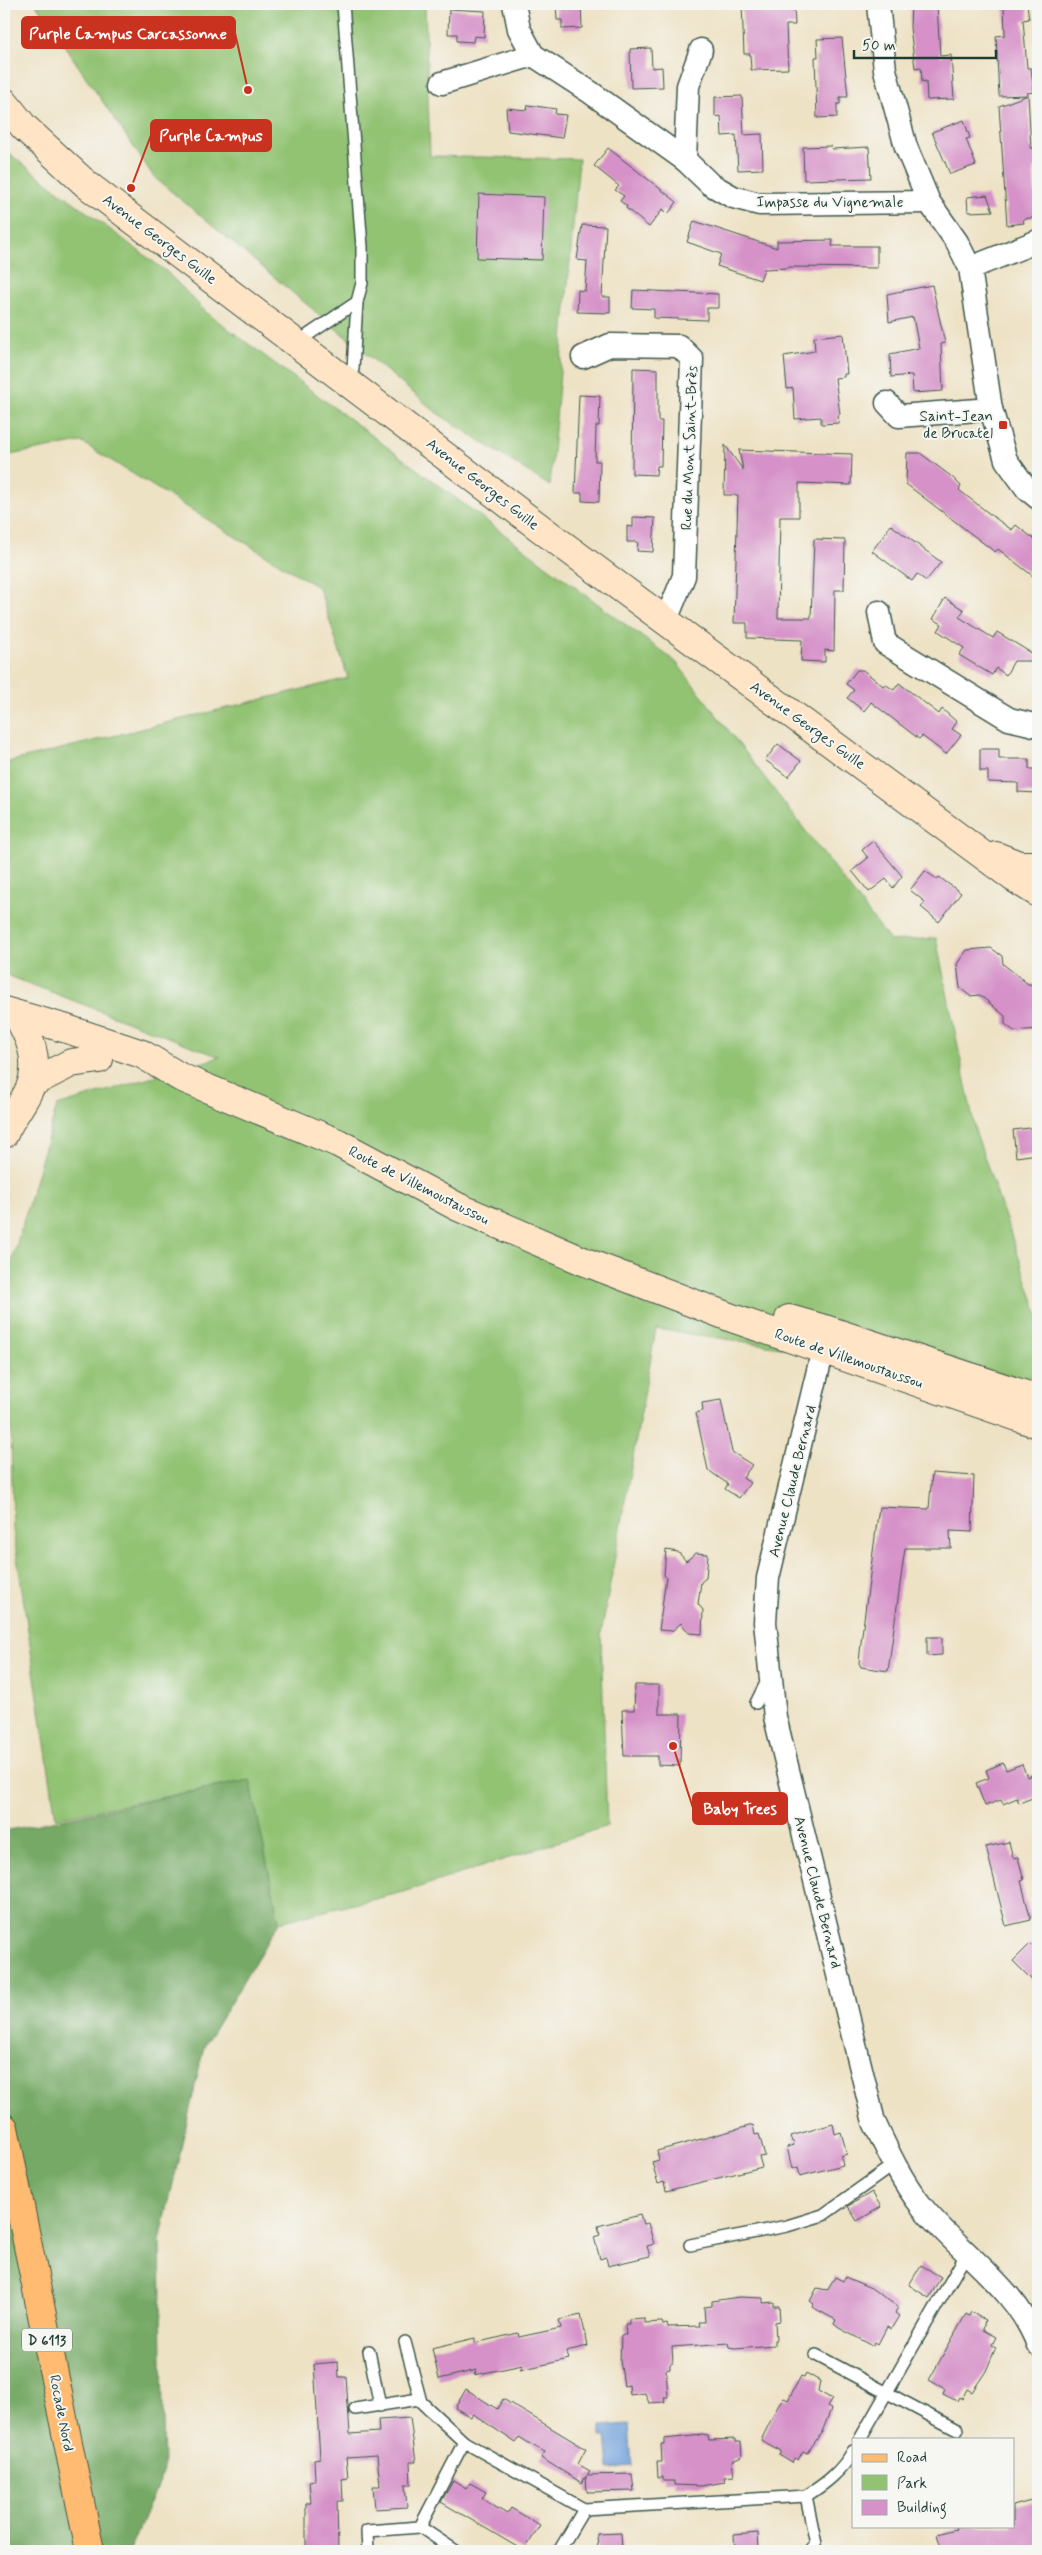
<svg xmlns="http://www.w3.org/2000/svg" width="1042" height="2555" viewBox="0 0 1042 2555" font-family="Mynerve,sans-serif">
	<rect width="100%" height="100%" fill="#f6f6f2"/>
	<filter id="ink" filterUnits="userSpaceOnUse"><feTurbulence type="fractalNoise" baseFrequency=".02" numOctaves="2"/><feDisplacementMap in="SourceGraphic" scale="10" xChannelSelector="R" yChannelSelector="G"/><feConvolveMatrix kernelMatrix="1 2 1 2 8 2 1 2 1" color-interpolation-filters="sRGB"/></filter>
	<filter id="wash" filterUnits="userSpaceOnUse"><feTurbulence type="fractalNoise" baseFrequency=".0096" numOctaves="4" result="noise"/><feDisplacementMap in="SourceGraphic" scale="20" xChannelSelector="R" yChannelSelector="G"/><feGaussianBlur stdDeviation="1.12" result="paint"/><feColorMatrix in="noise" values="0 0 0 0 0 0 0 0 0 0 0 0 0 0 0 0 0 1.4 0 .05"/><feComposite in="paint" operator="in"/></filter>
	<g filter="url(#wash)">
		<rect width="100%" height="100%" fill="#eee2c5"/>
		<!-- green -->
		<g fill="#92c373" stroke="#588054">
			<polygon points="36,4 425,4 430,156 579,159 550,486 437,413 154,177"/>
			<polygon points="4,150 167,272 207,313 676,662 890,941 936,938 975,1130 1038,1313 1038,1384 656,1329 601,1634 607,1826 404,1892 279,1922 250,1780 56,1818 13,1530 8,1274 57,1106 220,1057 4,974 4,763 348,678 319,588 81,442 4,456"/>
		</g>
		<!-- forest -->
		<polygon fill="#75a965" stroke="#4a734c" points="250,1780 279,1922 204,2047 160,2241 164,2470 130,2551 4,2551 4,1831"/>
		<!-- water -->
		<polygon fill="#73a2dc" stroke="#497088" points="629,2424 632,2467 609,2469 606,2436 601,2436 601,2426"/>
		<g id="blocks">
			<!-- building -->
			<g fill="#d591c8">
				<polygon points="556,4 581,4 582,28 562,29 562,20 557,20"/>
				<polygon points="742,4 794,4 795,25 786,25 788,69 751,70 750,54 744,54"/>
				<polygon points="911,4 937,4 940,56 951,55 954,99 927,100 926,81 922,82 921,67 915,68 910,27"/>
				<polygon points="1004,4 1027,4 1029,19 1023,20 1027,68 1031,68 1034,92 1027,93 1028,95 999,96 996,36 1005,35"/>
				<polygon points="449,9 485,11 484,37 474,36 473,42 457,41 457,34 448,34"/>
				<polygon points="842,38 848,97 840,97 840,104 837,104 837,117 817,118 815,57 818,57 817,39"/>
				<polygon points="651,48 652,68 662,67 663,87 631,88 630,49"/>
				<polygon points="1028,95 1031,148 1035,148 1037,168 1033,168 1037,217 1023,219 1024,223 1007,225 999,106"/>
				<polygon points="742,96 744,135 762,134 763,169 738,170 736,135 722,136 721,116 715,117 715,97"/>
				<polygon points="528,105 556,109 555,114 566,115 562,138 508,131 506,108 527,110"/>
				<polygon points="964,120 970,138 966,139 976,165 950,174 932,132"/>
				<polygon points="831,146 832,149 869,147 871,178 804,180 803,147"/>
				<polygon points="608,148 677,202 668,214 663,209 649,227 626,208 627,206 620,201 624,196 615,190 619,186 594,166"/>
				<polygon points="479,194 544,197 542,260 477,258"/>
				<polygon points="987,195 993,211 968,212 967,197"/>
				<polygon points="694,221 777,248 777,241 833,240 832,246 877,246 877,268 789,267 788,268 764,269 760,280 717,266 721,254 687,242"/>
				<polygon points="582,225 606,226 602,297 610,297 610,313 577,312 578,290 585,291 587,261 577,260"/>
				<polygon points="932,285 945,343 941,344 943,391 913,393 912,375 891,377 890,354 919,348 913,317 889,322 887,294"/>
				<polygon points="633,290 718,294 718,308 707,308 707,320 654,318 654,309 632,308"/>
				<polygon points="843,334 847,374 844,374 844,377 835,378 840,414 838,415 839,423 821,424 821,417 795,419 793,388 787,389 784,356 815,351 814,337"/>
				<polygon points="633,368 658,369 658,421 662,421 661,466 657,466 656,475 632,474"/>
				<polygon points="579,395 600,396 599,426 596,426 595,461 600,461 599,502 582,501 582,493 575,493"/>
				<polygon points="725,445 743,470 739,450 852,454 851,485 799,483 799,517 780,517 778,618 811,618 814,539 845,540 844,590 835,590 834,651 825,650 825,662 801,661 802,640 747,638 747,623 734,623 738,495 724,495"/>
				<polygon points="907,453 920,453 952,477 961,486 959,490 991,515 1012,530 1016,525 1038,542 1038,580 998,549 995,552 906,484"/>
				<polygon points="633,517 655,518 653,552 637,551 638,542 627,542 627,526 633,527"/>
				<polygon points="891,525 941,562 926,581 917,574 912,581 872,551"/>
				<polygon points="945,598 964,610 959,617 993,638 997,632 1038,657 1038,661 1014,661 1006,675 996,668 992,675 959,655 964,648 938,631 942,624 933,619"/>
				<polygon points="857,670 863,670 883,686 885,684 894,690 899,683 939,714 942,709 957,722 952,729 961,735 946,754 922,736 919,739 871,702 864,711 847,698 854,690 846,684"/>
				<polygon points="778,744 801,761 788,777 765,760"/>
				<polygon points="980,749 999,749 999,759 1029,759 1029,769 1038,769 1038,793 1018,792 1018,783 988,782 988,771 980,771"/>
				<polygon points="873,841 902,876 893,888 886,879 869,892 852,871 868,858 862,850"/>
				<polygon points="925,871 937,879 939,877 961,893 939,922 921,907 925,902 910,890"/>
				<polygon points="991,948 1002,956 1003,964 1028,984 1038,985 1038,1029 1014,1031 1005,1024 1005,1016 980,995 970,996 960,988 957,964 967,950"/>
				<polygon points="1038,1127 1038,1154 1016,1157 1013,1130"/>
				<polygon points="721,1400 732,1452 752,1465 743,1478 750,1483 739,1498 725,1489 728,1484 708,1470 696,1413 703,1411 702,1403"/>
				<polygon points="932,1473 974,1476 972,1532 950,1531 951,1548 905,1548 888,1671 861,1667 859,1663 861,1642 879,1507 929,1509"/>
				<polygon points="666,1550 678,1552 686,1561 696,1553 708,1554 706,1578 701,1582 698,1604 703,1610 702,1634 689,1633 681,1623 672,1631 659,1630 666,1577 664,1575"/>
				<polygon points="927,1637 942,1637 942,1655 927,1656"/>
				<polygon points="635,1685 659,1685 659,1714 681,1714 680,1766 658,1765 658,1756 624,1756 622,1710 634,1710"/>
				<polygon points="1003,1763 1006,1770 1022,1764 1027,1777 1038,1773 1038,1796 1019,1803 1017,1798 1003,1804 1001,1800 985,1806 976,1783 989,1778 986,1770"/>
				<polygon points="1009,1842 1013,1858 1018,1857 1024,1880 1021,1881 1031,1920 1006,1926 986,1847"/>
				<polygon points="1030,1944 1038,1952 1038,1986 1013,1961"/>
				<polygon points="833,2124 835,2134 841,2132 847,2154 841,2156 843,2165 800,2176 798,2167 792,2169 787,2147 794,2145 791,2136"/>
				<polygon points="753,2125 755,2135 759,2134 765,2156 759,2157 762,2167 666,2191 664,2182 658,2184 652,2162 659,2160 657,2151"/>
				<polygon points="872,2192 881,2207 857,2221 848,2206"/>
				<polygon points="640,2215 643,2224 648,2223 654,2244 647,2246 650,2256 608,2266 606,2257 600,2259 594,2237 600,2235 598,2226"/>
				<polygon points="921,2265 941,2277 929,2298 909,2285"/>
				<polygon points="835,2277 843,2281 845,2277 871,2288 898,2307 895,2313 899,2316 891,2329 887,2327 878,2344 875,2342 873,2346 839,2328 834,2324 836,2320 812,2307 814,2304 810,2301 817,2288 827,2290"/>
				<polygon points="739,2297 763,2298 763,2303 774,2302 774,2306 779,2306 780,2321 775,2322 776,2340 774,2340 774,2345 735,2348 729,2347 728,2343 672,2347 673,2363 670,2364 670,2369 666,2370 668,2397 664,2397 665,2402 649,2403 645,2393 630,2395 629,2385 624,2386 620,2360 621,2335 626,2335 625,2324 629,2324 629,2319 644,2318 644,2323 662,2322 663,2325 667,2324 668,2327 700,2326 699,2322 705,2322 704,2307 712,2306 712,2301"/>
				<polygon points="971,2312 985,2320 983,2330 996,2337 992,2345 996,2347 986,2371 972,2392 967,2389 962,2399 959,2397 957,2401 943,2394 945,2389 929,2380 966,2314 969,2316"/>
				<polygon points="581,2315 588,2346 566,2351 569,2359 520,2370 523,2365 474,2375 477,2370 439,2379 432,2348 475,2338 475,2343 518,2333 519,2337 561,2328 559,2320"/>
				<polygon points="338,2362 339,2377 346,2377 350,2434 379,2432 378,2420 410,2418 416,2462 410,2462 411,2485 405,2485 407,2507 375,2509 373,2486 380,2486 377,2455 346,2457 348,2478 342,2479 343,2501 337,2501 338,2551 306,2551 306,2503 311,2503 309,2481 315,2480 314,2459 320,2458 314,2364"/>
				<polygon points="806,2373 820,2381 818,2391 832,2399 827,2407 831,2409 822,2432 807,2453 803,2451 798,2460 794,2458 792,2463 779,2455 781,2451 761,2440 780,2402 784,2398 788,2400 801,2376 804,2377"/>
				<polygon points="466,2389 497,2409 503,2399 586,2449 578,2464 590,2471 587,2475 632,2474 634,2491 587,2492 586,2476 582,2483 541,2458 545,2452 532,2445 519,2437 516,2443 473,2414 471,2417 455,2408"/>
				<polygon points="702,2435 708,2436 709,2440 736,2439 736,2442 741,2442 742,2457 732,2461 734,2476 724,2477 725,2482 701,2486 674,2485 674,2481 663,2481 663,2477 658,2478 657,2462 662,2462 661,2444 664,2444 664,2439"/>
				<polygon points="453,2481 466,2489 470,2483 486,2492 482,2499 507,2514 511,2508 540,2525 524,2551 441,2502"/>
				<polygon points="1038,2499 1038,2551 942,2551 937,2534 957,2529 956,2526 1013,2526 1013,2506"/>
				<polygon points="621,2533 622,2551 598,2551 597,2534"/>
				<polygon points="758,2533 759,2551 735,2551 734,2535"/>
			</g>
		</g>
	</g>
	<g filter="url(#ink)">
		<use href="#blocks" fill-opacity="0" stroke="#3e564a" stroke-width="1"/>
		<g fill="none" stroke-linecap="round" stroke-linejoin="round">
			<defs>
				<g id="lane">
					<polyline points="343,4 362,247 362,283 357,302 353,369 346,379"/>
					<polyline points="301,344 308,335 357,302"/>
					<polyline points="756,1703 768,1679"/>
					<polyline points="690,2245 787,2226 823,2215 893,2165"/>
					<path d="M 405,2342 L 421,2402 L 464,2442 L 584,2509 L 806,2496 C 825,2484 842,2471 853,2451"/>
					<polyline points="369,2351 380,2406"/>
					<polyline points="816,2355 957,2430"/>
					<polyline points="355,2409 419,2399"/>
					<polyline points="860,2439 968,2251"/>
					<polyline points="806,2496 816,2544 811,2551"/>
					<polyline points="420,2527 464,2442"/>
					<polyline points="368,2551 367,2531 420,2527 456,2551"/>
					<polyline points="559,2551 584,2509"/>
				</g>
				<g id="street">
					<polyline points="514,4 519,29 533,55 590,92 685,160 710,184 733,197 759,204 929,202"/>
					<polyline points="878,4 885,70 906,147 929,202 957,242 970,268 991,409 1006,460 1027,489 1038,498"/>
					<polyline points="442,83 533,55"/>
					<polyline points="685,160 688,86 701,50"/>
					<polyline points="970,268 1038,241"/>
					<polyline points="583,357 610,345 679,346 692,359 684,576 666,620"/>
					<polyline points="887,403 899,416 991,409"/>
					<polyline points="879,612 885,643 1009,719 1038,726"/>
					<path d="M 827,1333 L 768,1578 L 765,1622 L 775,1717 L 874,2122 C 888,2152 902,2182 923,2208 C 959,2252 1018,2289 1038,2345"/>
				</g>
				<g id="secondary">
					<polyline points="4,102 24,127 86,184 552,537 1014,878 1038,893"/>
					<polyline points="996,856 1019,865 1038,865"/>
					<polyline points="4,1011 67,1029 142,1054 180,1077 338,1143 458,1207 583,1261 732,1318 1038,1424"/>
					<polyline points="32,1083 71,1063 99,1059"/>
					<path d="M 4,1134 C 11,1116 27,1100 32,1082 C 39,1057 29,1036 17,1015"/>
					<polyline points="789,1319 828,1330 1038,1399"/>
				</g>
				<polyline id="primary" points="4,2128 90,2551"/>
			</defs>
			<!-- lane casing -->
			<use href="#lane" stroke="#3e564a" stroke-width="14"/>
			<!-- street casing -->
			<use href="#street" stroke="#3e564a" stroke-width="25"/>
			<!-- secondary casing -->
			<use href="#secondary" stroke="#3e564a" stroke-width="30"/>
			<!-- primary casing -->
			<use href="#primary" stroke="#3e564a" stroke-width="30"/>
			<!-- lane -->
			<use href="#lane" stroke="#fff" stroke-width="11"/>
			<!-- street -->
			<use href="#street" stroke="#fff" stroke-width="22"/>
			<!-- secondary -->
			<use href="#secondary" stroke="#ffe4c6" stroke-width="28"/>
			<!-- primary -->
			<use href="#primary" stroke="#febb71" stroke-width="28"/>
		</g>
	</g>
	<!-- markers -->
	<rect fill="#c8321e" stroke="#f6f6f2" stroke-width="2" x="998" y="420" width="10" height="10" rx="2.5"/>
	<g text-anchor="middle" stroke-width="4" stroke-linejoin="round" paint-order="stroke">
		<!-- shield labels -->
		<rect fill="#f6f6f2" stroke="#60746d" stroke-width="1" x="22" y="2328.5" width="50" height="23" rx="4"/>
		<g font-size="14" font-weight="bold" fill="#1f3d34">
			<text x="47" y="2345">D 6113</text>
		</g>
		<!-- street labels -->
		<g font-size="15" fill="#1f3d34" stroke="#f6f6f2">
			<text x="830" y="207">Impasse du Vignemale</text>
			<text transform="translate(160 239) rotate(37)" y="5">Avenue Georges Guille</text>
			<text transform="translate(689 448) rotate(-88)" y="5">Rue du Mont Saint-Brès</text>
			<text transform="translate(483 484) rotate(38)" y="5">Avenue Georges Guille</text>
			<text transform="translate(808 725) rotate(36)" y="5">Avenue Georges Guille</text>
			<text transform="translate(419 1185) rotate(27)" y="5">Route de Villemoustaussou</text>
			<text transform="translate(849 1358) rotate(19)" y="5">Route de Villemoustaussou</text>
			<text transform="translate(792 1481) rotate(-76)" y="5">Avenue Claude Bernard</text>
			<text transform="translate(818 1892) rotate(76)" y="5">Avenue Claude Bernard</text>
			<text transform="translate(62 2413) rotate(79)" y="5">Rocade Nord</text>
		</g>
		<!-- poi labels -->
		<g font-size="15" fill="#1f3d34" stroke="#f6f6f2" text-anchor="end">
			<text x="993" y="421">Saint-Jean<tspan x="993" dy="17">de Brucatel</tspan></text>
		</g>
	</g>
	<!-- callouts -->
	<path fill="none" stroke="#c8321e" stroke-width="2" d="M248 90L235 33M131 188L151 135M673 1746L693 1808"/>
	<g fill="#c8321e" stroke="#f6f6f2" stroke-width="2">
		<circle cx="248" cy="90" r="5"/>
		<circle cx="131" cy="188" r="5"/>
		<circle cx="673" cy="1746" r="5"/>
	</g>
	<g fill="#c8321e" stroke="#c8321e" stroke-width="2">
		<rect x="22" y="17" width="213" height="31" rx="5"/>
		<rect x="151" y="120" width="120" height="31" rx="5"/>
		<rect x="693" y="1793" width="94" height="31" rx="5"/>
	</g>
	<g font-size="16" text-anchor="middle" font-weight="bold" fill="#fff">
		<text x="128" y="39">Purple Campus Carcassonne</text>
		<text x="211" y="141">Purple Campus</text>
		<text x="740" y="1814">Baby Trees</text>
	</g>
	<!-- margin -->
	<rect width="1042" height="2555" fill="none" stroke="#f6f6f2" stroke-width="20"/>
	<!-- legend -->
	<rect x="852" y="2438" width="162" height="90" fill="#f6f6f2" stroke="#a0aca6"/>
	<rect x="862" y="2454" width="25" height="8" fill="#febb71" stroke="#a0aca6"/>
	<text x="897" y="2462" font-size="15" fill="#1f3d34">Road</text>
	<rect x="862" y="2475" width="25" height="15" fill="#92c373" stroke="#a0aca6"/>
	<text x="897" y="2488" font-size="15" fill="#1f3d34">Park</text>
	<rect x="862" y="2500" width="25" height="15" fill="#d591c8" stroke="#a0aca6"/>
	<text x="897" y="2512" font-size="15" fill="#1f3d34">Building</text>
	<!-- scale -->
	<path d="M854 50v8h142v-8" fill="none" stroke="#1f3d34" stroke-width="2.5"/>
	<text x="862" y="50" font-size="15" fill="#1f3d34" stroke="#f6f6f2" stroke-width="4" paint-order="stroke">50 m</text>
</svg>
